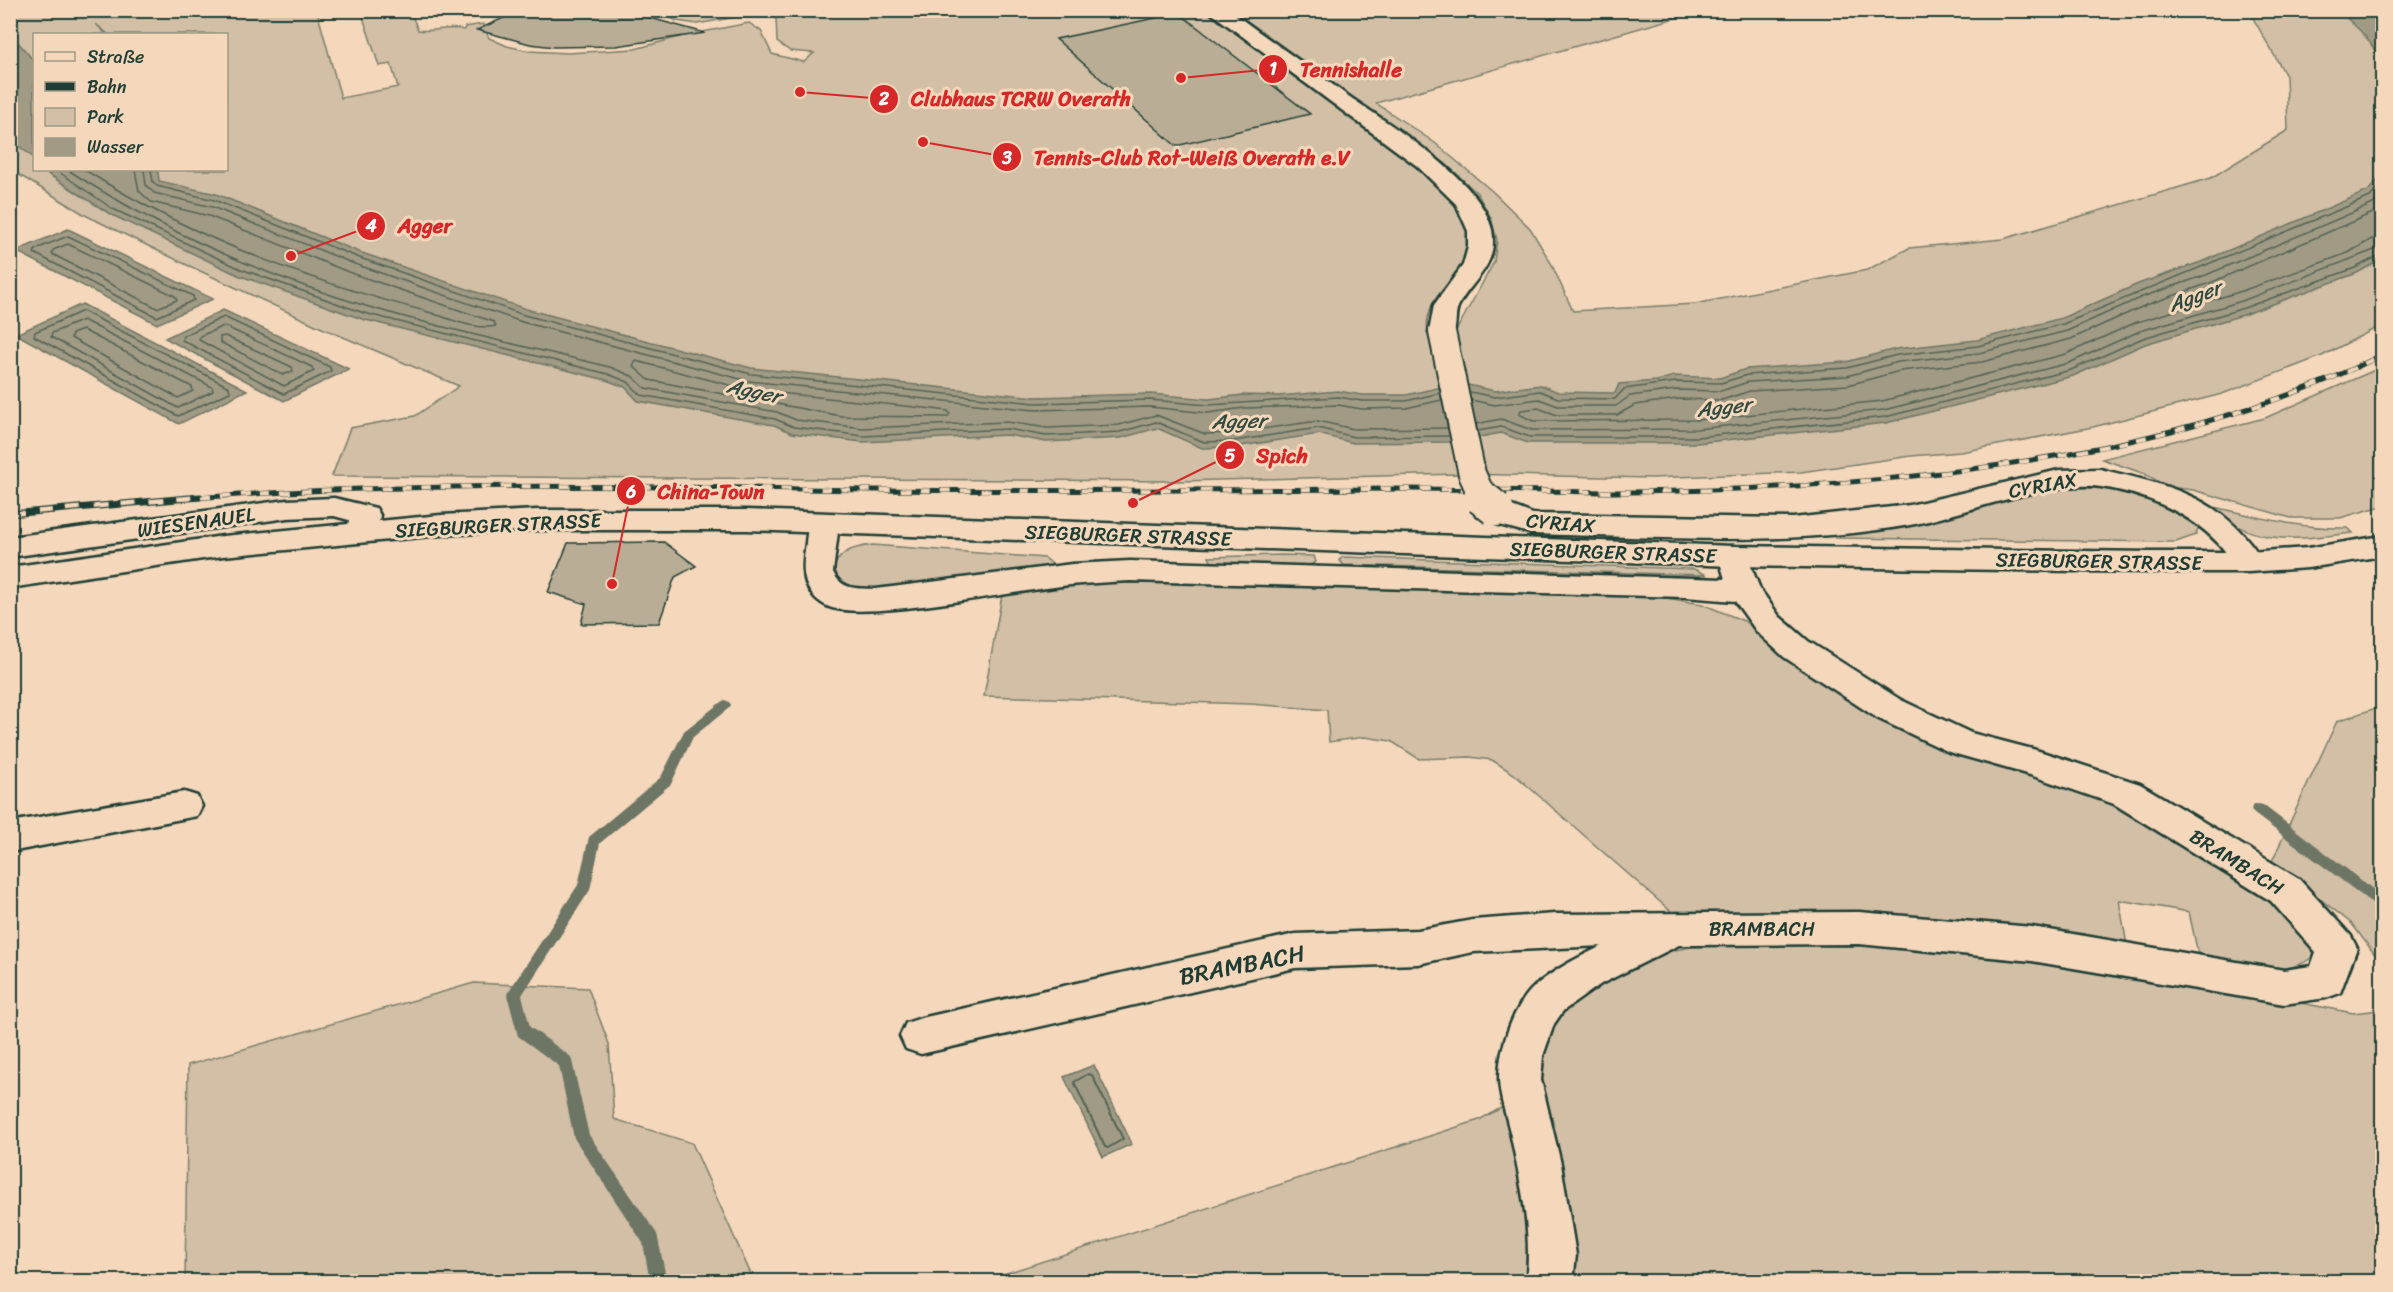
<svg xmlns="http://www.w3.org/2000/svg" width="2393" height="1292" viewBox="0 0 2393 1292" font-family="Sriracha,sans-serif">
	<rect width="100%" height="100%" fill="#f5d8bb"/>
	<filter id="ink" filterUnits="userSpaceOnUse"><feTurbulence type="fractalNoise" baseFrequency=".0167" numOctaves="2"/><feDisplacementMap in="SourceGraphic" scale="12" xChannelSelector="R" yChannelSelector="G"/><feConvolveMatrix kernelMatrix="1 2 1 2 8 2 1 2 1" color-interpolation-filters="sRGB"/></filter>
	<g filter="url(#ink)">
		<!-- green -->
		<g fill="#d2bfa5" stroke="#787e6c" stroke-width="1.5" fill-rule="evenodd">
			<path d="M 807,10 L 1208,11 L 1436,177 C 1461,204 1487,244 1455,277 C 1442,291 1432,298 1428,318 C 1424,333 1438,369 1442,385 L 1467,384 L 1456,331 L 1494,262 L 1497,240 L 1491,218 L 1477,193 L 1446,164 L 1233,11 L 1700,11 L 1376,103 L 1435,143 L 1492,191 L 1530,228 L 1551,263 L 1573,311 L 1695,304 L 1867,270 L 1909,248 L 2003,239 L 2211,178 L 2288,130 L 2286,76 L 2249,11 L 2382,11 L 2382,325 L 2322,356 L 2222,394 L 2093,427 L 1961,452 L 1911,456 L 1801,472 L 1652,478 L 1459,474 L 1179,481 L 332,476 L 350,428 L 415,416 L 459,386 L 322,328 L 183,263 L 87,216 L 11,170 L 11,11 L 317,11 L 341,98 L 398,87 L 391,64 L 379,66 L 361,11 L 410,11 L 418,30 C 434,33 449,25 464,30 L 465,27 L 483,24 L 489,38 L 507,46 L 529,51 L 568,53 L 635,49 L 687,35 L 749,23 L 761,31 L 772,54 L 804,62 L 814,53 L 790,51 L 777,42 L 776,17 ZM 96,24 L 108,34 L 226,34 L 226,170 L 34,170 L 34,34 L 106,34 Z"/>
			<polygon points="654,11 770,11 697,24 677,21"/>
			<polygon points="2382,367 2382,506 2340,518 2291,518 2193,490 2168,487 2145,474 2102,459 2265,418"/>
			<polygon points="2063,485 2102,485 2165,500 2199,526 2196,535 2176,542 1836,538 1833,532"/>
			<path d="M 2201,504 C 2250,515 2297,529 2348,528 L 2353,533 C 2285,540 2260,547 2201,504 Z"/>
			<path d="M 873,545 L 1045,558 L 1057,568 L 883,590 L 856,588 L 838,579 L 834,566 C 842,550 855,547 873,545 Z"/>
			<polygon points="1281,555 1314,556 1316,562 1308,566 1212,563 1209,557"/>
			<polygon points="1343,557 1694,569 1707,575 1344,565 1339,560"/>
			<path d="M 1092,583 L 1239,583 L 1649,595 L 1702,604 L 1744,621 L 1827,681 L 1929,741 L 1968,758 L 2057,781 L 2120,805 L 2282,906 L 2312,946 L 2314,956 C 2282,982 2234,964 2198,954 L 2189,912 L 2119,900 L 2127,945 L 2052,933 L 1906,916 L 1675,915 L 1514,774 L 1492,760 L 1470,757 L 1419,759 L 1391,741 L 1365,737 L 1329,742 L 1327,710 L 1250,704 L 984,696 L 1002,595 Z"/>
			<polygon points="2382,706 2382,964 2352,924 2272,861 2337,721"/>
			<polygon points="1840,942 2032,957 2193,982 2353,1013 2380,1010 2382,1005 2382,1281 979,1282 1479,1120 1538,1088 1543,1045 1559,1016 1577,995 1655,954 1691,947"/>
			<polygon points="474,983 588,988 609,1044 614,1119 692,1143 754,1281 185,1281 188,1065"/>
		</g>
		<!-- water -->
		<g fill="#a19b85" stroke="#6d7565" stroke-width="1.5">
			<path d="M 2338,11 L 2382,11 L 2382,67 C 2374,42 2358,27 2338,11 Z"/>
			<polygon points="11,34 34,61 34,158 11,140"/>
			<polygon points="52,170 154,170 158,172 159,181 216,194 359,252 526,309 751,368 1035,397 1150,394 1209,399 1243,395 1278,396 1338,391 1362,395 1406,395 1442,387 1468,385 1495,391 1541,385 1558,392 1615,393 1619,384 1657,381 1674,376 1720,378 1746,369 1846,362 1896,349 1977,340 2062,318 2138,284 2201,262 2368,191 2382,175 2382,259 2357,273 2246,314 2145,344 2073,376 1886,423 1697,443 1528,443 1501,433 1453,442 1353,443 1319,434 1234,447 1202,448 1157,428 1121,438 1046,442 1008,435 862,442 792,433 774,425 638,401 625,387 606,380 362,319 238,275 110,214 48,174"/>
			<polygon points="68,229 213,299 157,324 16,251"/>
			<polygon points="82,304 247,390 179,424 16,334"/>
			<polygon points="223,310 349,369 284,401 165,338"/>
			<polygon points="1094,1065 1132,1144 1103,1157 1064,1077"/>
		</g>
		<g fill="none" stroke-linecap="round" stroke-linejoin="round">
			<!-- shore-far1 -->
			<g stroke="#536354" stroke-width="1.5">
				<polyline points="56,170 113,209 241,269 364,313 608,374 628,382 641,395 775,419 794,427 863,436 1008,429 1046,436 1120,432 1156,422 1204,442 1234,441 1318,428 1354,437 1449,436"/>
				<path d="M 68,170 C 159,229 262,275 366,306 C 446,330 529,347 610,367 L 632,376 L 645,388 L 777,412 L 796,420 L 863,428 L 1007,422 L 1047,428 L 1119,425 L 1156,415 L 1205,434 L 1233,433 L 1318,421 L 1354,429 L 1447,428"/>
				<path d="M 85,170 C 190,237 305,280 425,311 C 446,317 474,331 496,326 L 494,322 L 351,273 L 209,216 L 151,202 L 139,191 L 135,170"/>
				<polyline points="144,170 146,185 154,193 212,207 355,264 522,322 748,381 1035,410 1150,407 1208,413 1244,408 1338,405 1362,409 1406,408 1442,400"/>
				<polyline points="151,170 153,182 157,186 214,200 357,257 524,315 751,374 1035,403 1150,400 1208,405 1338,397 1362,401 1406,401 1440,393"/>
				<polyline points="2382,209 2210,283 2146,305 2071,339 1982,362 1900,371 1848,385 1750,391 1722,400 1677,399 1635,405 1617,415 1557,415 1538,408 1521,410 1519,414 1533,421 1696,420 1882,401 2066,354 2137,322 2239,292 2348,253 2372,239 2382,238"/>
				<polygon points="68,236 193,296 194,300 157,317 34,253 36,249"/>
				<polygon points="68,244 175,296 177,300 157,308 52,254 53,250"/>
				<polygon points="83,311 229,387 230,392 178,416 34,336 35,332"/>
				<polygon points="224,317 330,367 331,371 284,394 182,340 183,336"/>
				<polygon points="83,320 212,387 213,391 178,408 51,337 52,333"/>
				<polygon points="224,326 312,367 314,371 284,386 199,340 200,336"/>
				<polygon points="83,330 192,387 193,391 178,398 71,338 72,334"/>
				<polygon points="225,336 292,367 293,371 283,375 220,342 220,337"/>
				<polygon points="636,361 749,390 924,408 948,411 950,414 947,417 841,416 649,380 633,366"/>
				<polyline points="1470,392 1495,397 1540,391 1558,398 1615,399 1624,389 1675,382 1721,383 1747,375 1847,368 1897,355 1978,346 2063,324 2370,197 2382,184"/>
				<polyline points="1471,400 1495,405 1539,399 1558,406 1616,406 1630,396 1676,390 1721,391 1748,382 1847,376 1898,362 1979,353 2067,331 2142,297 2206,275 2373,204 2382,196"/>
				<polyline points="1476,424 1501,419 1532,430 1696,429 1884,410 2069,363 2140,331 2242,301 2382,247"/>
				<polyline points="1478,431 1501,427 1530,437 1697,437 1885,417 2071,370 2143,338 2244,308 2355,268 2382,254"/>
			</g>
			<!-- shore -->
			<polygon stroke="#536354" stroke-width="2" points="1088,1074 1092,1075 1123,1139 1108,1148 1105,1147 1074,1082"/>
			<!-- stream -->
			<g fill="#6d7565" fill-rule="evenodd">
				<polygon points="725,700 729,702 731,705 729,708 693,737 671,784 600,843 590,890 522,995 530,1027 571,1057 589,1135 657,1234 667,1282 650,1282 643,1243 574,1138 559,1066 518,1036 507,994 578,885 589,837 661,777 684,731 721,702"/>
				<polygon points="2258,804 2263,805 2382,896 2382,909 2377,907 2253,813 2251,809 2253,805"/>
			</g>
		</g>
		<!-- building -->
		<g fill="#b9ad96" stroke="#1f3d34" stroke-width="1.5">
			<polygon points="521,10 621,10 705,33 616,46 554,47 530,44 477,30"/>
			<polygon points="1179,13 1215,41 1310,114 1176,146 1056,39"/>
			<polygon points="664,542 696,566 675,577 659,623 581,624 586,604 548,592 568,543"/>
		</g>
		<g fill="none" stroke-linecap="round" stroke-linejoin="round">
			<defs>
				<g id="minor">
					<path d="M 1207,10 L 1229,10 C 1267,38 1306,65 1344,93 C 1385,122 1482,179 1492,230 C 1499,267 1470,281 1458,307 C 1454,317 1458,328 1451,338 L 1442,340 L 1433,338 L 1429,332 L 1434,305 L 1463,265 L 1468,247 L 1468,231 L 1456,204 L 1417,166 Z"/>
					<path d="M 2100,469 C 2171,486 2222,496 2264,562 L 2259,569 C 2232,577 2234,559 2218,543 C 2189,512 2143,493 2101,487 C 2048,479 1965,515 1910,525 C 1786,547 1658,537 1533,534 L 1496,524 L 1481,509 L 1485,502 L 1496,500 L 1533,514 L 1793,518 L 1910,505 L 2059,470 Z"/>
					<polygon points="334,498 376,508 380,515 377,532 373,539 362,542 351,539 347,532 349,520 334,516 287,518 10,557 10,537 287,500"/>
					<path d="M 824,514 L 835,517 L 839,524 L 833,572 C 842,591 858,588 876,589 L 1072,564 L 1130,561 L 1725,579 L 1718,556 L 1722,549 L 1733,546 L 1744,549 L 1760,589 L 1779,616 L 1808,641 L 1901,700 L 1971,733 L 2036,750 L 2140,784 L 2299,879 L 2351,936 L 2357,948 L 2340,993 L 2326,998 L 2284,1004 L 2032,961 L 1859,944 L 1679,945 L 1601,984 L 1563,1011 L 1554,1024 L 1543,1056 L 1541,1080 L 1561,1164 L 1576,1255 L 1573,1282 L 1526,1282 C 1533,1233 1520,1180 1510,1132 C 1506,1115 1499,1095 1499,1078 C 1499,1049 1513,1006 1535,986 C 1555,969 1579,957 1602,946 L 1473,952 L 1418,964 L 1295,968 L 921,1054 L 906,1049 L 900,1036 L 906,1023 L 921,1018 L 1295,934 L 1418,930 L 1473,920 L 1555,914 L 1859,912 L 2032,927 L 2284,970 L 2311,966 L 2316,952 L 2271,901 L 2114,804 L 2030,775 L 1949,752 L 1877,718 L 1784,657 L 1757,632 L 1735,601 L 1685,597 L 1130,581 C 1110,582 1090,583 1071,585 C 1025,589 861,623 827,606 C 800,592 802,568 806,543 C 807,533 808,525 813,517 Z"/>
					<polygon points="184,792 197,796 202,806 197,816 10,852 10,822"/>
				</g>
				<polygon id="major" points="537,510 747,510 1733,546 2151,552 2248,552 2308,548 2382,536 2382,556 2308,568 2248,572 2151,572 1733,566 747,530 537,530 441,535 223,556 10,588 10,567 223,536 441,515"/>
			</defs>
			<!-- minor casing -->
			<use href="#minor" stroke="#1f3d34" stroke-width="5"/>
			<!-- major casing -->
			<use href="#major" stroke="#1f3d34" stroke-width="5"/>
			<!-- minor -->
			<use href="#minor" fill="#f5d8bb" fill-rule="evenodd"/>
			<!-- major -->
			<use href="#major" fill="#f5d8bb" fill-rule="evenodd"/>
			<defs>
				<path id="rail-far1" d="M 181,499 C 415,480 649,487 883,490 C 1058,492 1233,489 1407,489 C 1482,489 1556,492 1631,492 C 1872,489 2164,463 2382,355"/>
				<polyline id="rail" points="10,514 200,497"/>
			</defs>
			<!-- rail-far1 casing -->
			<use href="#rail-far1" stroke="#1f3d34" stroke-width="5"/>
			<!-- rail casing -->
			<use href="#rail" stroke="#1f3d34" stroke-width="7"/>
			<!-- rail-far1 -->
			<use href="#rail-far1" stroke="#f5d8bb" stroke-width="4" stroke-dasharray="10" stroke-linecap="butt"/>
			<!-- rail -->
			<use href="#rail" stroke="#f5d8bb" stroke-width="4.5" stroke-dasharray="14" stroke-linecap="butt"/>
			<defs>
				<polyline id="minor-bridge-far1" points="1442,332 1472,474 1483,499"/>
				<polyline id="minor-bridge" points="1481,497 1496,509"/>
			</defs>
			<!-- minor-bridge-far1 casing -->
			<use href="#minor-bridge-far1" stroke="#1f3d34" stroke-width="30" stroke-linecap="butt"/>
			<!-- minor-bridge casing -->
			<use href="#minor-bridge" stroke="#1f3d34" stroke-width="38" stroke-linecap="butt"/>
			<!-- minor-bridge-far1 -->
			<use href="#minor-bridge-far1" stroke="#f5d8bb" stroke-width="26"/>
			<!-- minor-bridge -->
			<use href="#minor-bridge" stroke="#f5d8bb" stroke-width="34"/>
		</g>
	</g>
	<g text-anchor="middle" stroke-width="6" stroke-linejoin="round" paint-order="stroke">
		<!-- street labels -->
		<g font-size="20" fill="#1f3d34" stroke="#f5d8bb">
			<text transform="translate(2043 485) rotate(-10)" y="7">CYRIAX</text>
			<text transform="translate(196 522) rotate(-8)" y="7">WIESENAUEL</text>
			<text transform="translate(1561 523) rotate(5)" y="7">CYRIAX</text>
			<text transform="translate(498 525) rotate(-3)" y="7">SIEGBURGER STRASSE</text>
			<text transform="translate(1128 535) rotate(2)" y="7">SIEGBURGER STRASSE</text>
			<text transform="translate(1613 552) rotate(2)" y="7">SIEGBURGER STRASSE</text>
			<text transform="translate(2099 561) rotate(1)" y="7">SIEGBURGER STRASSE</text>
			<text transform="translate(2237 862) rotate(32)" y="7">BRAMBACH</text>
			<text x="1762" y="936">BRAMBACH</text>
		</g>
		<!-- water labels -->
		<g font-size="21" font-style="italic" fill="#324b40" stroke="#f5d8bb">
			<text transform="translate(2195 296) rotate(-20)" y="7">Agger</text>
			<text transform="translate(754 391) rotate(12)" y="7">Agger</text>
			<text transform="translate(1724 407) rotate(-6)" y="7">Agger</text>
			<text transform="translate(1239 421) rotate(-1)" y="7">Agger</text>
		</g>
		<!-- near-street labels -->
		<g font-size="24" fill="#1f3d34" stroke="#f5d8bb">
			<text transform="translate(1242 965) rotate(-11)" y="8">BRAMBACH</text>
		</g>
	</g>
	<!-- callouts -->
	<path fill="none" stroke="#d62828" stroke-width="2" d="M1181 78L1273 69M800 92L884 99M923 142L1007 157M291 256L371 226M1133 503L1230 455M612 584L631 491"/>
	<g fill="#d62828" stroke="#f5d8bb" stroke-width="2">
		<circle cx="1181" cy="78" r="6"/>
		<circle cx="800" cy="92" r="6"/>
		<circle cx="923" cy="142" r="6"/>
		<circle cx="291" cy="256" r="6"/>
		<circle cx="1133" cy="503" r="6"/>
		<circle cx="612" cy="584" r="6"/>
		<circle cx="1273" cy="69" r="15"/>
		<circle cx="884" cy="99" r="15"/>
		<circle cx="1007" cy="157" r="15"/>
		<circle cx="371" cy="226" r="15"/>
		<circle cx="1230" cy="455" r="15"/>
		<circle cx="631" cy="491" r="15"/>
	</g>
	<g font-size="18" text-anchor="middle" font-weight="bold" fill="#fff">
		<text x="1273" y="75">1</text>
		<text x="884" y="105">2</text>
		<text x="1007" y="164">3</text>
		<text x="371" y="232">4</text>
		<text x="1230" y="462">5</text>
		<text x="631" y="498">6</text>
	</g>
	<g font-size="21" text-anchor="middle" font-weight="bold" fill="#d62828" stroke="#f5d8bb" stroke-width="6" stroke-linejoin="round" paint-order="stroke">
		<text x="1351" y="77">Tennishalle</text>
		<text x="1021" y="106">Clubhaus TCRW Overath</text>
		<text x="1192" y="165">Tennis-Club Rot-Weiß Overath e.V</text>
		<text x="425" y="233">Agger</text>
		<text x="1282" y="463">Spich</text>
		<text x="711" y="499">China-Town</text>
	</g>
	<!-- margin -->
	<rect width="2393" height="1292" fill="none" stroke="#f5d8bb" stroke-width="36"/>
	<rect x="18" y="18" width="2357" height="1256" fill="none" stroke="#1f3d34" stroke-width="2" filter="url(#ink)"/>
	<!-- legend -->
	<rect x="33" y="33" width="195" height="138" fill="#f5d8bb" stroke="#9f9a85" stroke-width="1.5"/>
	<rect x="45" y="52" width="30" height="9" fill="#f5d8bb" stroke="#9f9a85" stroke-width="1.5"/>
	<text x="87" y="63" font-size="18" fill="#1f3d34">Straße</text>
	<rect x="45" y="82" width="30" height="9" fill="#1f3d34" stroke="#9f9a85" stroke-width="1.5"/>
	<text x="87" y="93" font-size="18" fill="#1f3d34">Bahn</text>
	<rect x="45" y="108" width="30" height="18" fill="#d2bfa5" stroke="#9f9a85" stroke-width="1.5"/>
	<text x="87" y="123" font-size="18" fill="#1f3d34">Park</text>
	<rect x="45" y="138" width="30" height="18" fill="#a19b85" stroke="#9f9a85" stroke-width="1.5"/>
	<text x="87" y="153" font-size="18" fill="#1f3d34">Wasser</text>
</svg>
